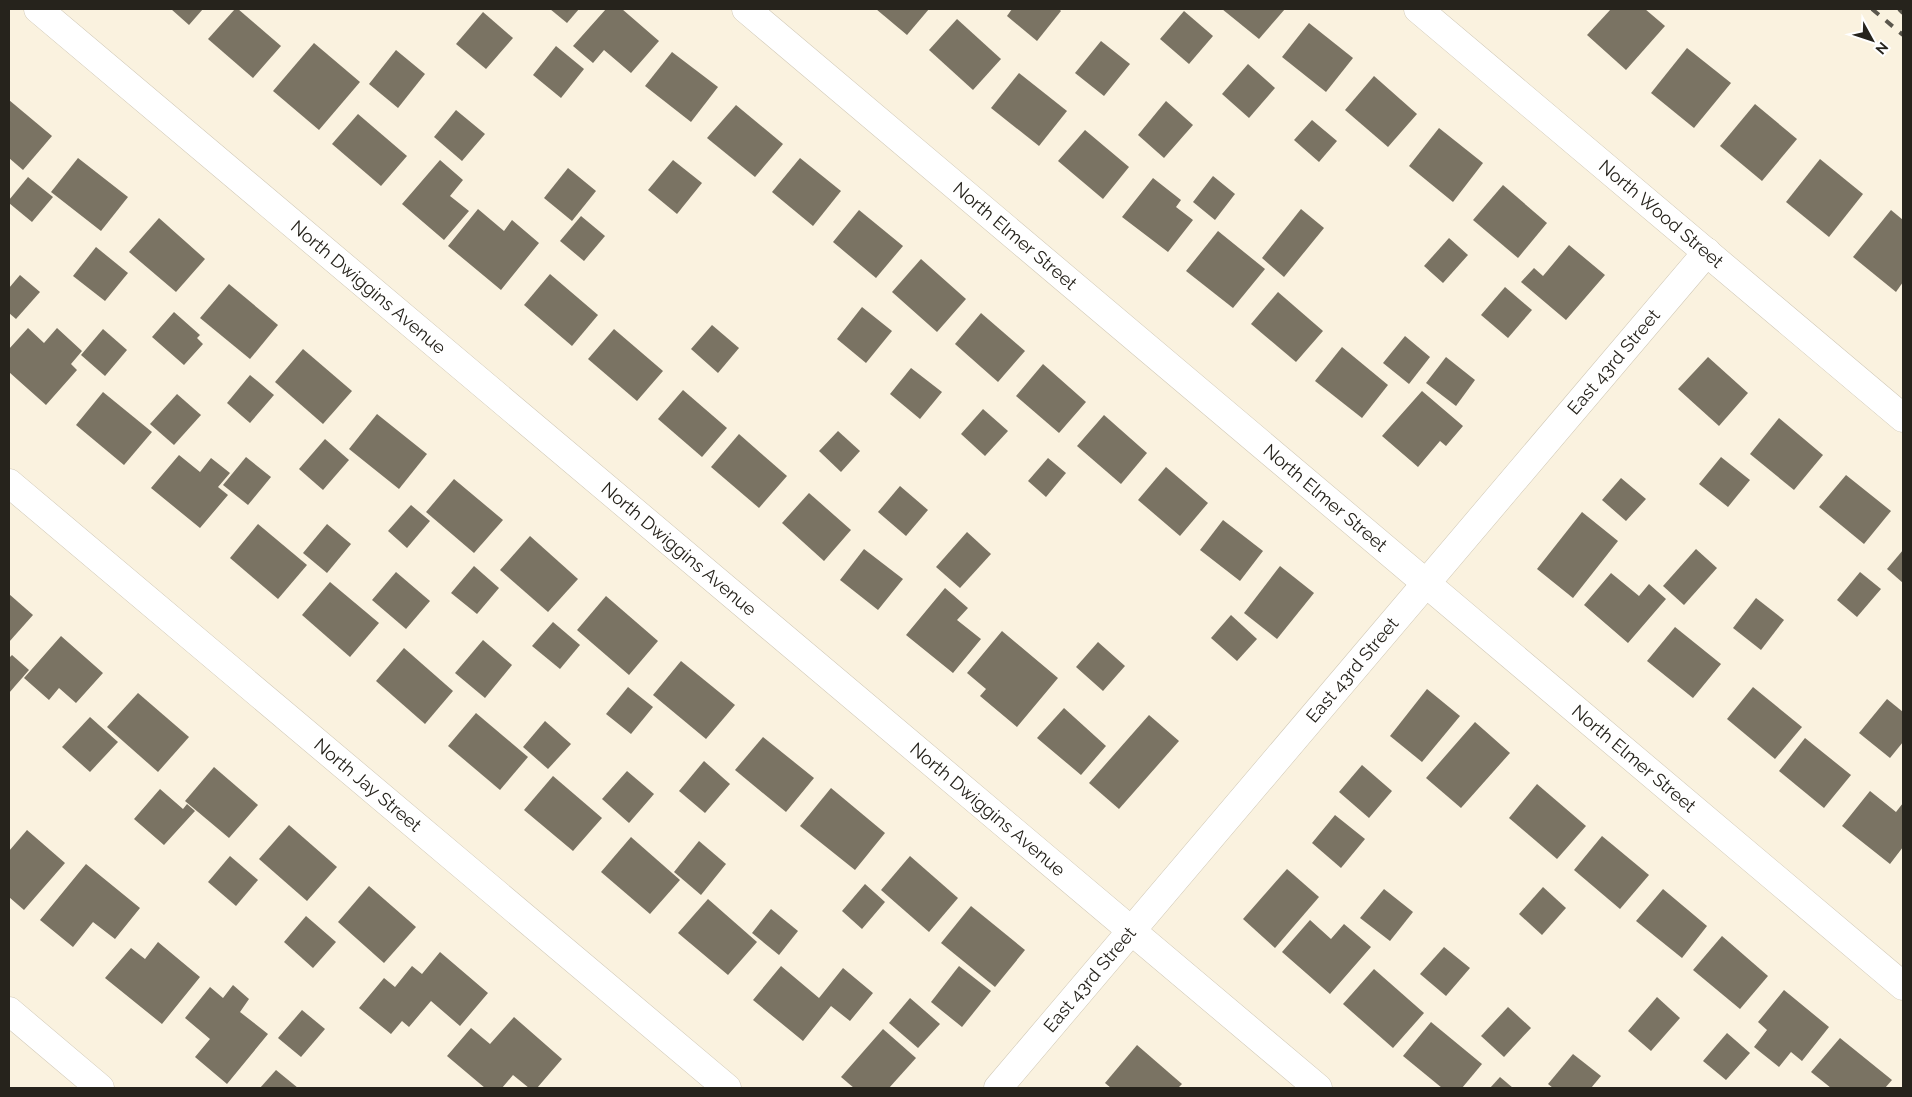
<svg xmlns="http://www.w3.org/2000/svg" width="1912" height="1097" viewBox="0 0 1912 1097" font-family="Raleway,sans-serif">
	<rect width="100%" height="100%" fill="#faf2df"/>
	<!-- building -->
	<g fill="#7a7363">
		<polygon points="171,9 203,9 189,25"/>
		<polygon points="235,9 238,9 281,46 253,78 208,39"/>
		<polygon points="550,9 579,9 567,23"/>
		<polygon points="606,9 622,9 659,41 631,73 604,50 593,63 573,46"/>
		<polygon points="876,9 929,9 907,35"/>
		<polygon points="1012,9 1059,9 1061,11 1037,41 1007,16"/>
		<polygon points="1222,9 1285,9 1259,39"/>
		<polygon points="1611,9 1645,9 1665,26 1626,70 1587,35"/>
		<polygon points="1184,11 1213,36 1189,64 1160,39"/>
		<polygon points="483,12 513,38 486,69 456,44"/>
		<polygon points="957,19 1001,59 973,90 929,50"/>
		<polygon points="1309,23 1353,58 1326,92 1282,57"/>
		<polygon points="1101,41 1130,64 1104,96 1075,73"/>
		<polygon points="314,43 360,82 319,130 273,91"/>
		<polygon points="556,46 584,69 561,98 533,75"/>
		<polygon points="1687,48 1731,83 1694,128 1651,93"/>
		<polygon points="396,50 425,74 398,108 369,84"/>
		<polygon points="672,52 718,87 691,122 645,86"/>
		<polygon points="1248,64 1275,88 1249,118 1222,94"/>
		<polygon points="1019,73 1067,111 1039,146 991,108"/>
		<polygon points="1374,76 1417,114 1388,147 1345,110"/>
		<polygon points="9,100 52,136 23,170 9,158"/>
		<polygon points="1166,101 1193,125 1164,158 1138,135"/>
		<polygon points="1755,104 1797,139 1762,181 1720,146"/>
		<polygon points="736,105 783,144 755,177 707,138"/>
		<polygon points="456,110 485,134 462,161 434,137"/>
		<polygon points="358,114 407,156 381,186 332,144"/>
		<polygon points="1312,120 1337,141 1319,162 1294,140"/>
		<polygon points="1439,128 1483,163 1453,202 1409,166"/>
		<polygon points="1085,130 1129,167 1103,199 1058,161"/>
		<polygon points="78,158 128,197 101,231 51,192"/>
		<polygon points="800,158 841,191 813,226 772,192"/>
		<polygon points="1820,159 1863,194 1829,237 1786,202"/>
		<polygon points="440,160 463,180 450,196 469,211 444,240 402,204"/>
		<polygon points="673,160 702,183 677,214 648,190"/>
		<polygon points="568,168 596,191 572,221 544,198"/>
		<polygon points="1213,176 1235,194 1215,220 1193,202"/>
		<polygon points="28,177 53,197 32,222 9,203 9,200"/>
		<polygon points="1153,178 1181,200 1176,207 1193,220 1168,252 1122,217"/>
		<polygon points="1503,185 1547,223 1518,258 1473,220"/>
		<polygon points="478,209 504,231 512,220 539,243 501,290 448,246"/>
		<polygon points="1301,209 1324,228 1284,277 1262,258"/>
		<polygon points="859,210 903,246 876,278 833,242"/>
		<polygon points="1891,210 1903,220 1903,282 1896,292 1853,257"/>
		<polygon points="581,216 605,236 584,261 560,241"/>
		<polygon points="159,218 205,259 176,292 129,252"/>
		<polygon points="1218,231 1265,269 1233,308 1186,271"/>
		<polygon points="1449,238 1468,255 1443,283 1424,266"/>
		<polygon points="1569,245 1605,275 1566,320 1521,282 1534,268 1543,276"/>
		<polygon points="96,247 128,273 105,301 73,276"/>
		<polygon points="921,259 966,299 937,332 892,292"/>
		<polygon points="550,274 598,315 572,346 524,305"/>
		<polygon points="20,275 40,292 16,319 9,313 9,288"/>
		<polygon points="229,284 278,325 250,359 200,318"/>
		<polygon points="1505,287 1532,310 1508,338 1481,315"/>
		<polygon points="1278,292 1323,331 1296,362 1251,324"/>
		<polygon points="862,307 892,331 866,363 837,339"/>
		<polygon points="174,312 200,335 197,338 203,344 184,365 152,337"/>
		<polygon points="981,313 1025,351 998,382 955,344"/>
		<polygon points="712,325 739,348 718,373 691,349"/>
		<polygon points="28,328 44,343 57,328 82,351 71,364 77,370 46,405 9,372 9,349"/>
		<polygon points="103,329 127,350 105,376 81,355"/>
		<polygon points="614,329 663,371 637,401 588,359"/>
		<polygon points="1405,336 1430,357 1409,384 1383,363"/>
		<polygon points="1342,347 1388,385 1362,418 1315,381"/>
		<polygon points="303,349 352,391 323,424 275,382"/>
		<polygon points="1446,357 1475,380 1456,406 1426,383"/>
		<polygon points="1708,357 1748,393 1719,426 1678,389"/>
		<polygon points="1043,364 1086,402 1059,433 1016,396"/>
		<polygon points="911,368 942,392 920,419 890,394"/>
		<polygon points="250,375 274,395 250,423 227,403"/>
		<polygon points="683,390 727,428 702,457 658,419"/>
		<polygon points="1422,391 1463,426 1446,446 1440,441 1418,467 1382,436"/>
		<polygon points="103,392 152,432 124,465 76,425"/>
		<polygon points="177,394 201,415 174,445 150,424"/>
		<polygon points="983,409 1008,431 985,456 961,434"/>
		<polygon points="377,414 427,454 399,489 349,449"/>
		<polygon points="1104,415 1147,453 1121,484 1077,446"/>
		<polygon points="1779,418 1823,455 1794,490 1750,454"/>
		<polygon points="838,431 860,451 841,472 819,451"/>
		<polygon points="739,434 787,476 759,508 711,467"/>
		<polygon points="325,439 349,460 323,490 299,469"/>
		<polygon points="179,455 200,472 211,458 230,473 218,487 228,495 200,528 151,488"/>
		<polygon points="246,457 271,477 248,505 223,485"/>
		<polygon points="1721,457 1750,480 1728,507 1699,484"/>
		<polygon points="1048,458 1066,473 1046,497 1028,481"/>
		<polygon points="1166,467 1208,503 1180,536 1138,500"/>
		<polygon points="1846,475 1891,511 1864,544 1819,507"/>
		<polygon points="1621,478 1646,499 1626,521 1602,500"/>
		<polygon points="454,479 503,520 474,553 426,512"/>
		<polygon points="900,486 928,510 906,536 878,512"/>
		<polygon points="809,493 851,530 824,561 782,523"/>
		<polygon points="411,505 430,521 407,548 388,531"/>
		<polygon points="1582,512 1618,541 1573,598 1537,569"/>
		<polygon points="1223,520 1263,551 1240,581 1200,550"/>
		<polygon points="258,524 307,565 278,599 230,558"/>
		<polygon points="327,524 351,544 327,573 303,553"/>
		<polygon points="967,532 991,554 960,588 936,567"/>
		<polygon points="530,536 578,579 548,612 500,570"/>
		<polygon points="864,549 903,579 878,610 840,580"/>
		<polygon points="1696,549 1717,568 1684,605 1663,586"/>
		<polygon points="1903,550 1903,583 1887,569"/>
		<polygon points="474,566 499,588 477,614 451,593"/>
		<polygon points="1280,566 1314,593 1277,639 1244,613"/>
		<polygon points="396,572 430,601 406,629 372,600"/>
		<polygon points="1860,572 1881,589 1857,617 1837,600"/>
		<polygon points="1611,573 1639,596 1649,584 1666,599 1628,643 1584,605"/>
		<polygon points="330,582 379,623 350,657 302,615"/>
		<polygon points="945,588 968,608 957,620 981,639 953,673 906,635"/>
		<polygon points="9,594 33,615 9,642"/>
		<polygon points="606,596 658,641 629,675 577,630"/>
		<polygon points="1756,598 1784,620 1761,650 1733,628"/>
		<polygon points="1231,615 1257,639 1237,661 1211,638"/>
		<polygon points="553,622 580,645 560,669 532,646"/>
		<polygon points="1675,627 1721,664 1693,698 1647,661"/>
		<polygon points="1002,631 1058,678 1017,727 980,696 986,689 967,673"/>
		<polygon points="61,636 103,673 76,703 59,688 49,700 24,678"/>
		<polygon points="483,640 512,665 485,698 455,673"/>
		<polygon points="1098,642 1125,666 1103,691 1076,667"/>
		<polygon points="404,648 453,691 425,724 376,681"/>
		<polygon points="12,655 29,670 9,693 9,658"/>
		<polygon points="681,661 735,705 706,739 653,695"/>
		<polygon points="628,687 653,707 631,734 606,714"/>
		<polygon points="1753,687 1802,727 1775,759 1727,719"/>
		<polygon points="1427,689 1460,716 1422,762 1390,736"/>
		<polygon points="138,693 189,737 158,772 107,727"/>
		<polygon points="1887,699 1903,712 1903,742 1890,758 1859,733"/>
		<polygon points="1064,708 1106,746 1081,775 1037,738"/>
		<polygon points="476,713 528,757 500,790 448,746"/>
		<polygon points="1149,715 1179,741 1119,809 1089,783"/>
		<polygon points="90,717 118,742 90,772 62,747"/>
		<polygon points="545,721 571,744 548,769 523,747"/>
		<polygon points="1475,722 1510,753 1461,808 1426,778"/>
		<polygon points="763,737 814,778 786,812 735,770"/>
		<polygon points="1805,738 1851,775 1824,808 1779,771"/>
		<polygon points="704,761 730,784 705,813 679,791"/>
		<polygon points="1362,765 1392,791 1369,818 1339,792"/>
		<polygon points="214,767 258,805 229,838 185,801"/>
		<polygon points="627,771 654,794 629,823 602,799"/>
		<polygon points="553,776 602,818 573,851 524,810"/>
		<polygon points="1537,784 1586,826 1557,859 1509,818"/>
		<polygon points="831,788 885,833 855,870 800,826"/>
		<polygon points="160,789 183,809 187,804 195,811 164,845 134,819"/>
		<polygon points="1870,791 1896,812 1903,803 1903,847 1890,864 1842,826"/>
		<polygon points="1335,815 1365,839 1341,868 1312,843"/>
		<polygon points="289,825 337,867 307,901 259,859"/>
		<polygon points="27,830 65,863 24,910 9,897 9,851"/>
		<polygon points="1602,836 1649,875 1620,909 1574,870"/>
		<polygon points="631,837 680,880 650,914 601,872"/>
		<polygon points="699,841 726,864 701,895 674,872"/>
		<polygon points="230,856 258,880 236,906 208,882"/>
		<polygon points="910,856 958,898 929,932 881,890"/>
		<polygon points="86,864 140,908 115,939 93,922 73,947 40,920"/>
		<polygon points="1287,869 1319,897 1275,948 1243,919"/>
		<polygon points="865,884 885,902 862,929 842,911"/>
		<polygon points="369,886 416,927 384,963 338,922"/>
		<polygon points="1543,887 1566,908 1542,935 1519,914"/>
		<polygon points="1384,889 1413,912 1390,941 1360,918"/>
		<polygon points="1663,889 1707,926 1682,958 1636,921"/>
		<polygon points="708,899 757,942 728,975 678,933"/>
		<polygon points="971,906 1025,950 995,987 941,943"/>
		<polygon points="771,909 798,931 779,955 752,933"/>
		<polygon points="306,916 336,942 313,968 284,942"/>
		<polygon points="1310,920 1331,939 1344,924 1371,947 1330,994 1282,952"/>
		<polygon points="1722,936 1768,976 1740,1009 1693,970"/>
		<polygon points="158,942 200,977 162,1024 105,978 131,948 145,959"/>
		<polygon points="1444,947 1470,968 1446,996 1420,974"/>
		<polygon points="440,952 488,993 460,1026 431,1001 409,1027 402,1021 391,1034 359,1008 384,978 395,987 412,966 422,974"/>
		<polygon points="781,966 819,998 843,968 873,993 850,1021 831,1006 803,1041 753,1000"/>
		<polygon points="959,966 991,991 962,1027 931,1002"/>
		<polygon points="1374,969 1424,1013 1393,1048 1343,1004"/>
		<polygon points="233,985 249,999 240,1012 268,1034 227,1084 195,1057 210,1039 185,1018 210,987 223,998"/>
		<polygon points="1784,990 1829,1027 1802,1061 1791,1052 1779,1067 1754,1047 1767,1030 1758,1022"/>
		<polygon points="1657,997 1680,1018 1651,1051 1628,1031"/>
		<polygon points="910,998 940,1024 918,1048 889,1023"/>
		<polygon points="1508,1007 1531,1028 1504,1057 1481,1036"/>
		<polygon points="302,1010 325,1029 301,1057 278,1038"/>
		<polygon points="514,1017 562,1059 537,1088 529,1088 513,1075 502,1088 485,1088 447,1056 471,1028 490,1044"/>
		<polygon points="1431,1022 1482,1064 1462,1088 1442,1088 1403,1056"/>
		<polygon points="883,1029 916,1058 889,1088 854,1088 841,1077"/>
		<polygon points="1727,1033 1750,1053 1726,1080 1703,1061"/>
		<polygon points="1840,1038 1892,1080 1885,1088 1831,1088 1811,1072"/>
		<polygon points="1137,1045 1182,1084 1178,1088 1111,1088 1105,1083"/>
		<polygon points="1573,1054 1601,1076 1591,1088 1553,1088 1548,1084"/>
		<polygon points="276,1070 298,1088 260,1088"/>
		<polygon points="1500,1077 1513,1088 1490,1088"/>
	</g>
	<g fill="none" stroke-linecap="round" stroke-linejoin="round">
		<defs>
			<g id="street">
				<path id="s1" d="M 38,9 L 1318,1088"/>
				<path id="s2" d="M 746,9 L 1903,986"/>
				<path id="s3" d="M 1418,9 L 1903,418"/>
				<path id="s4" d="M 9,483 L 727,1088"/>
				<polyline points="9,1011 100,1088"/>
				<path id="s5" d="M 998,1088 L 1707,252"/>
			</g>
		</defs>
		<!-- street casing -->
		<use href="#street" stroke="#d0c8b6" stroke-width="29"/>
		<!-- street -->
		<use href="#street" stroke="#fff" stroke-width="28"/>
		<!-- rail -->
		<g stroke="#5b574d" stroke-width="4" stroke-dasharray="9 9" stroke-linecap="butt">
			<polyline points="1872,9 1903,35"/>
			<polyline points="1899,9 1903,13"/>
		</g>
	</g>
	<g text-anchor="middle" stroke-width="4" stroke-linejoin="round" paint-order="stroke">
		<!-- street labels -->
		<g font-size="18" fill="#26231c" stroke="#fff">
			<text dy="6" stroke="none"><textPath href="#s3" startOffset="318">North Wood Street</textPath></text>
			<text dy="6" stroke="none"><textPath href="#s2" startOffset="352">North Elmer Street</textPath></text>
			<text dy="6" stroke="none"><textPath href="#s1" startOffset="432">North Dwiggins Avenue</textPath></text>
			<text dy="6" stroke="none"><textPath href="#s5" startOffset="952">East 43rd Street</textPath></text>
			<text dy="6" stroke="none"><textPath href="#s2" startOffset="758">North Elmer Street</textPath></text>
			<text dy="6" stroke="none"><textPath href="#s1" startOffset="838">North Dwiggins Avenue</textPath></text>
			<text dy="6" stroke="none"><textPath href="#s5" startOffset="548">East 43rd Street</textPath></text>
			<text dy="6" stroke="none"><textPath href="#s2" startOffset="1162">North Elmer Street</textPath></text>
			<text dy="6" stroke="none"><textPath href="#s4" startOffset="469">North Jay Street</textPath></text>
			<text dy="6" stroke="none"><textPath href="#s1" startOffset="1242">North Dwiggins Avenue</textPath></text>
			<text dy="6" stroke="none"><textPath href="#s5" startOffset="142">East 43rd Street</textPath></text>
		</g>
	</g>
	<!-- border -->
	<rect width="1912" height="1097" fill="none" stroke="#26231c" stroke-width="20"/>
	<!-- north arrow -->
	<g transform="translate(1872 40) rotate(130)" stroke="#ffffff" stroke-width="4" paint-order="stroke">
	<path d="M0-4L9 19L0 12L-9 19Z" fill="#26231c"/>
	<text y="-8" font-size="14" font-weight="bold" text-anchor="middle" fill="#26231c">N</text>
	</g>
</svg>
